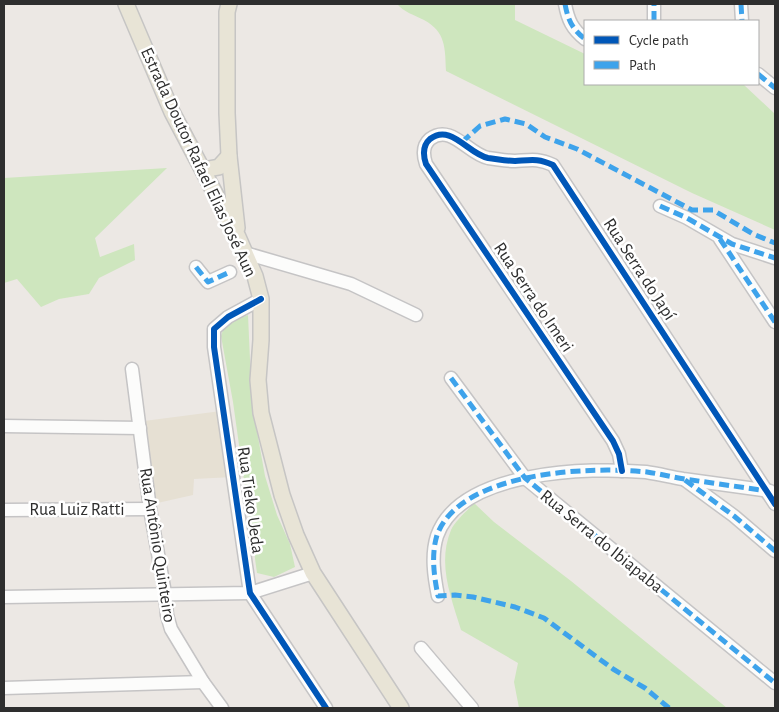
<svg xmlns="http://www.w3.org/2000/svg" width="779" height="712" viewBox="0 0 779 712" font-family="'Alegreya Sans',sans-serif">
	<rect width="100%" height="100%" fill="#ece8e4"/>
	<!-- education -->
	<polygon fill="#e6e0d3" points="221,411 233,477 194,479 193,495 153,504 144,421"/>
	<!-- green -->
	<g fill="#cee6be">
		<path d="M 397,4 L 515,4 L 515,20 L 585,54 L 585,84 L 731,84 L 744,85 L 775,114 L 775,230 L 692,193 L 446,71 C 445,48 446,32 424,20 C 414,15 404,12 397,4 Z"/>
		<polygon points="167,168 95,238 100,257 134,244 135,260 99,278 89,294 59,299 41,307 17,279 4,283 4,178"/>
		<polygon points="248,315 252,404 258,437 265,476 277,515 290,544 295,567 274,577 257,573 233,402 221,336 225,324"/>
		<path d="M 474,503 L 494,522 L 571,581 L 727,708 L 519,708 L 514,682 L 518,663 L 461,630 C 451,597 437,564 451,530 C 455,521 467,511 474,503 Z"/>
	</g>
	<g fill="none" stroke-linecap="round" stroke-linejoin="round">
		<defs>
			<g id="minor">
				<path d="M 565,4 C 568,20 572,29 585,39"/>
				<polyline points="741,4 742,21"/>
				<polyline points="654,21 654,4"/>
				<polyline points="758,74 775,88"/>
				<polyline points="660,206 687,218 732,244 775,258"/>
				<polyline points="720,239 775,322"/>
				<polyline points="245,253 351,284 416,315"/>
				<polyline points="196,267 208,282 230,272"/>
				<polyline points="261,299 228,317 214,329 214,347 250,593 326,708"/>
				<polyline points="132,369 150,509 165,593 167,615 171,629 203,682 222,708"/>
				<polyline points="451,378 525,478 775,683"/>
				<polyline points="4,426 140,428"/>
				<path d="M 622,471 L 619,454 L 613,441 L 426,164 C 423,155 422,146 430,139 C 451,123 468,154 488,158 C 497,159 506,161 515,161 C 531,160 538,158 553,165 L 775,504"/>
				<polyline points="685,480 734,516 775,551"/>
				<polyline points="4,510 150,509"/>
				<path d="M 438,596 C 434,576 431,555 437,536 C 460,470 589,467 646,472 C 659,474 671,477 683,479 C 712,483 741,487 770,491"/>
				<polyline points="4,597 250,593 313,573"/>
				<polyline points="421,648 472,708"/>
				<polyline points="4,688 203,682"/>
			</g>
			<g id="major">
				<polyline points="126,4 172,112 238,237 255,276 261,299 261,340 258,380 261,413 282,495 296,535 313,573 401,708"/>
				<polyline points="229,4 227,12 227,113 229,156 237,228"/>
				<polyline points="203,170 219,167 229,156"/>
			</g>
		</defs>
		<!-- minor casing -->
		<use href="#minor" stroke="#c5c4c5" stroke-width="15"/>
		<!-- major casing -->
		<use href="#major" stroke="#c6c5c4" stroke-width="18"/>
		<!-- minor -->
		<use href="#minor" stroke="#fcfcfb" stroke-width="12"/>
		<!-- major -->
		<use href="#major" stroke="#e8e4d6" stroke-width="15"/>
		<!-- quiet -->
		<g stroke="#3ea3eb" stroke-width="5" stroke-dasharray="10 5" stroke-linecap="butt">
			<path d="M 565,4 C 568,20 572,29 585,39"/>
			<polyline points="741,4 742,21"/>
			<polyline points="654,21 654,4"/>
			<polyline points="758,74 775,88"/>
			<polyline points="462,142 480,126 505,119 526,124 545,137 577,149 692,210 713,210 753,234 775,243"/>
			<polyline points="660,206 687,218 732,244 775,258"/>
			<polyline points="720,239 775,322"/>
			<polyline points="196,267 208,282 230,272"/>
			<polyline points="451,378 525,478 775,683"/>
			<polyline points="685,480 734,516 775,551"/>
			<path d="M 669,708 L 645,688 L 613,669 L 544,618 L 515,607 L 473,597 L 455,595 L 438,596 C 434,576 431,555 437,535 C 461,471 590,466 647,472 C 660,474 672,477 685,479 C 712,483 740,487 768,491"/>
		</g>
		<defs>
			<g id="cycleway">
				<polyline points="261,299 228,317 214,329 214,347 250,593 326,708"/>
				<path d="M 622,471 L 619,454 L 613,441 L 426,164 C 423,155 422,146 430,139 C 451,123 468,154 488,158 C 497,159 506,161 515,161 C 531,160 538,158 553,165 L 775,504"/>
			</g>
		</defs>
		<!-- cycleway casing -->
		<use href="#cycleway" stroke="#fff" stroke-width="9"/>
		<!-- cycleway -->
		<use href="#cycleway" stroke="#0057b8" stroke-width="6"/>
	</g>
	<g text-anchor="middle" stroke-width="5" stroke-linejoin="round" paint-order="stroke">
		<!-- street labels -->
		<g font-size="18" fill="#2e2e2e" stroke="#fff">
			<text transform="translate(199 162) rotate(65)" y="6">Estrada Doutor Rafael Elias José Aun</text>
			<text transform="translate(640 269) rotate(57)" y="6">Rua Serra do Japí</text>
			<text transform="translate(534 297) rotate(56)" y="6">Rua Serra do Imeri</text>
			<text transform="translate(251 500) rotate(82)" y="6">Rua Tieko Ueda</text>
			<text x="77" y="515">Rua Luiz Ratti</text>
			<text transform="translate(602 541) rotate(39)" y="6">Rua Serra do Ibiapaba</text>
			<text transform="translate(158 545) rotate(81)" y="6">Rua Antônio Quinteiro</text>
		</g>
	</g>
	<!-- border -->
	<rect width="779" height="712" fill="none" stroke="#2e2e2e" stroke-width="10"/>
	<!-- legend -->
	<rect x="584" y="20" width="175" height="65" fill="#ffffff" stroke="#ababab"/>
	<rect x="594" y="36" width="25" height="8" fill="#0057b8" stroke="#ababab"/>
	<text x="629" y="45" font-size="15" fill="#2e2e2e">Cycle path</text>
	<rect x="594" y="61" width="25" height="8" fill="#3ea3eb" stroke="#ababab"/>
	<text x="629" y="70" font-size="15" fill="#2e2e2e">Path</text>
</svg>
